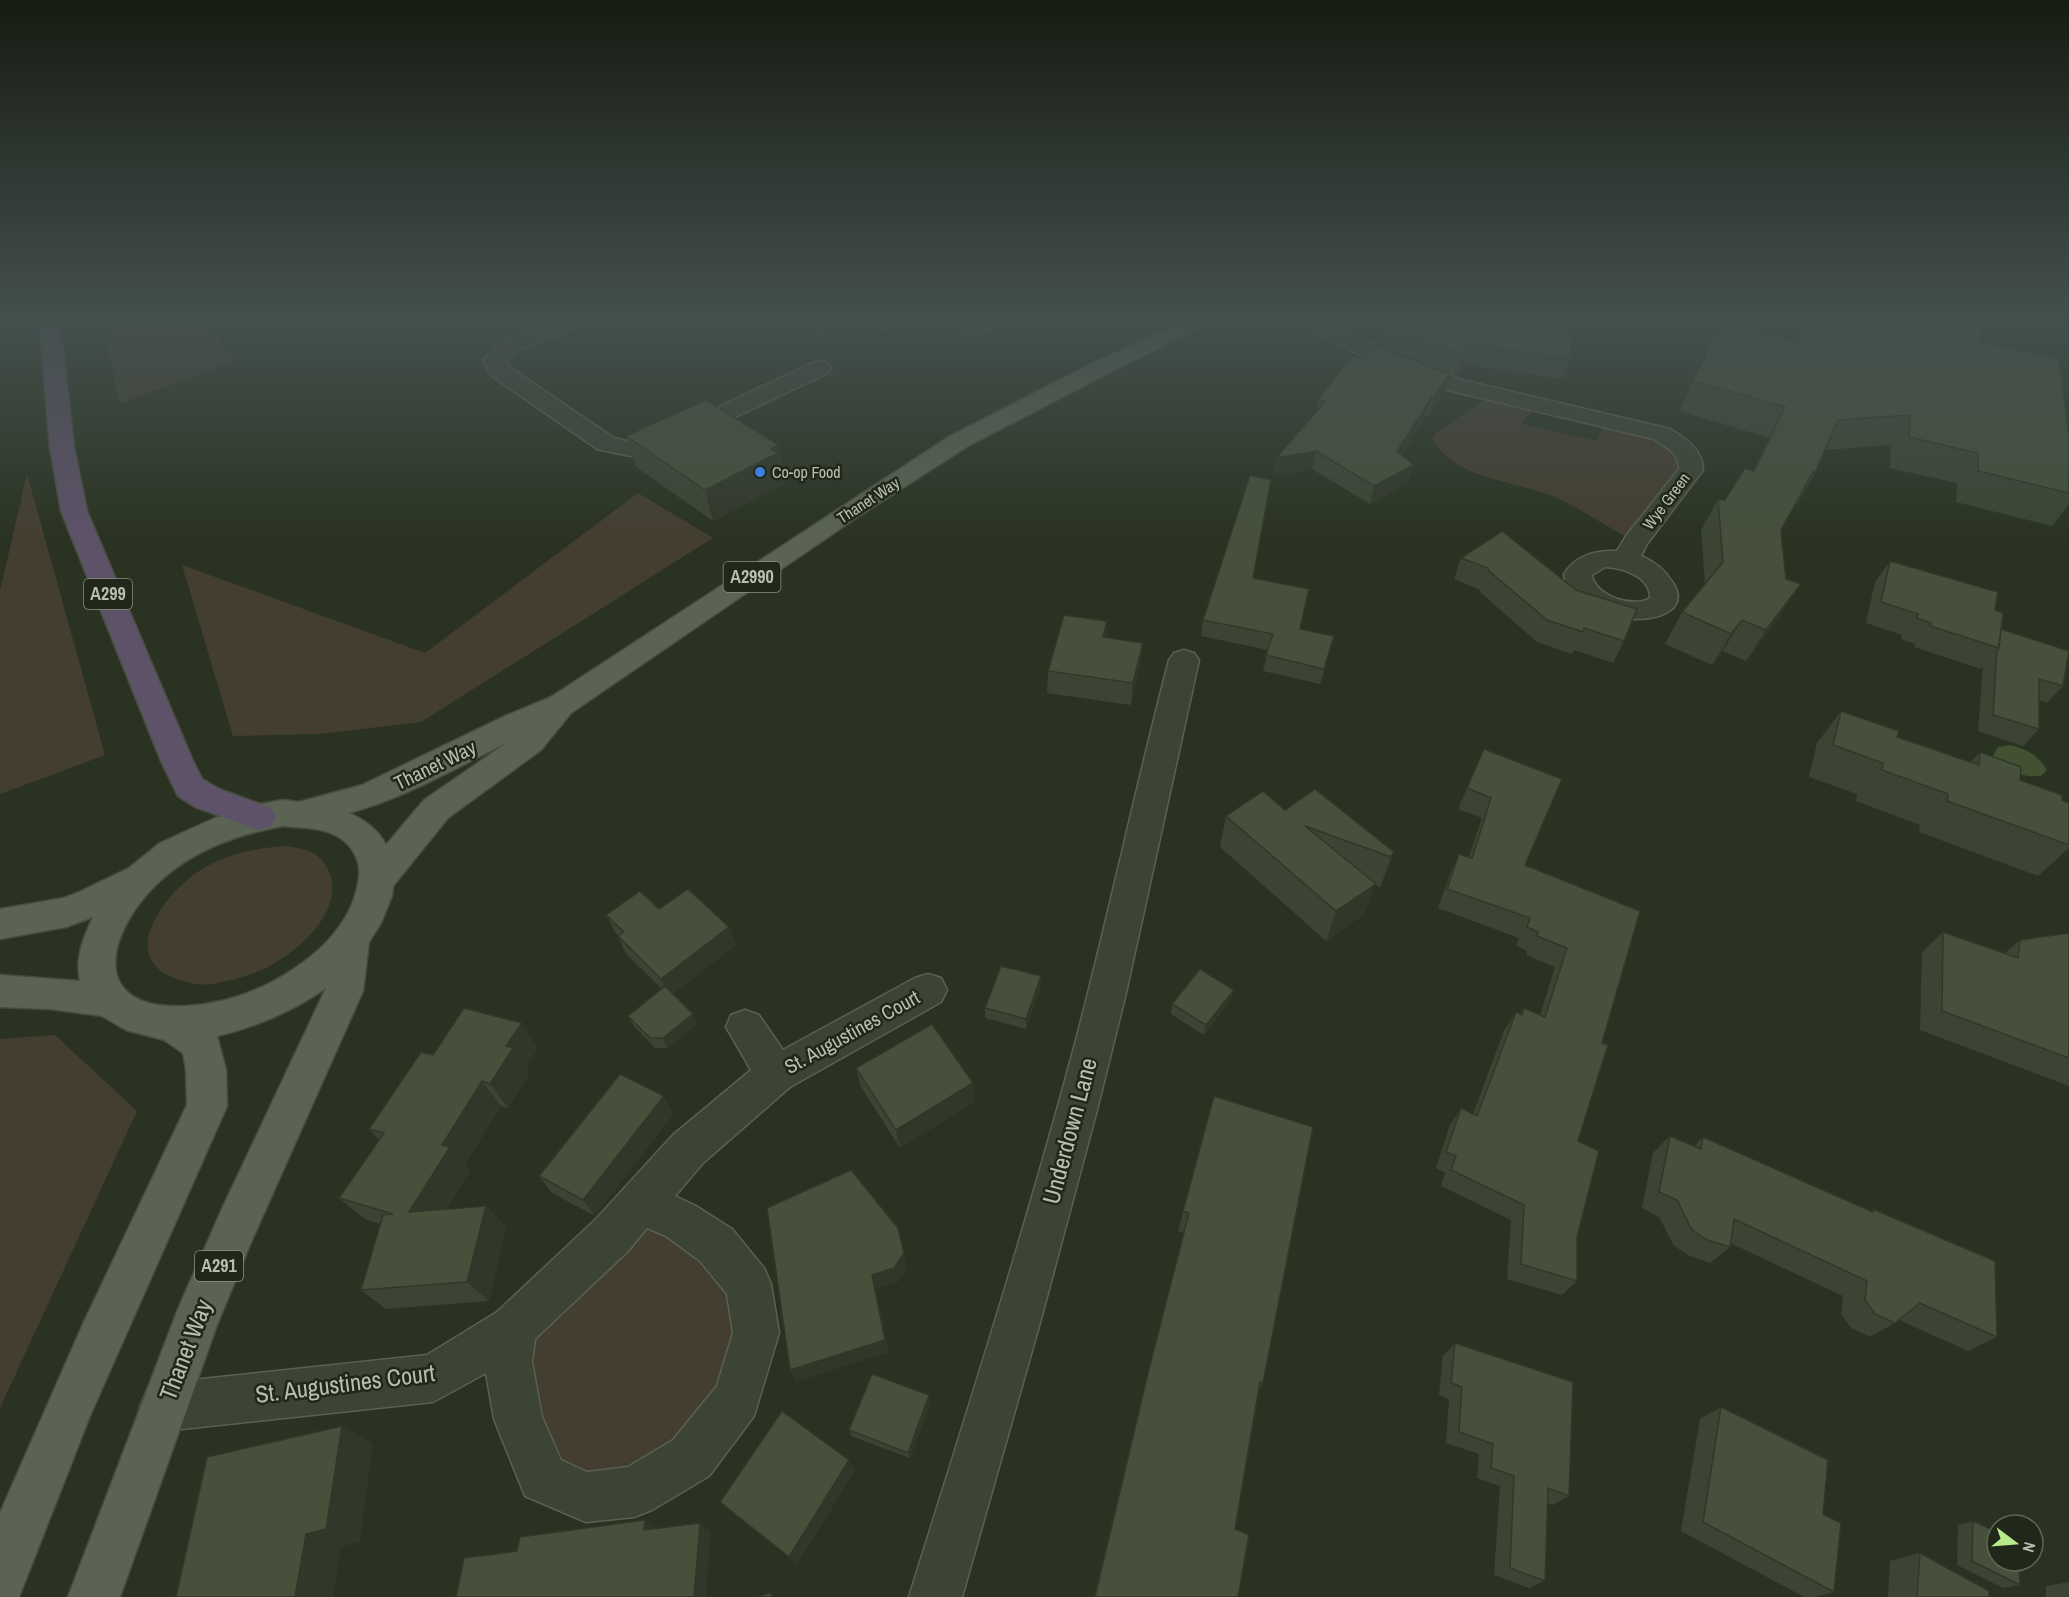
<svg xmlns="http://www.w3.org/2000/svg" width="2069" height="1597" viewBox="0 0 2069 1597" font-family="'Archivo Narrow',sans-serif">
	<rect width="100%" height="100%" fill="#2a3321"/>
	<!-- green -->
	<g fill="#443e30">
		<polygon points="101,316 204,316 234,361 120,404"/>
		<path d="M 1493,394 L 1539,404 L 1521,424 L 1597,441 L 1605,419 L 1641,428 L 1691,460 L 1635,542 C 1611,529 1587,513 1563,501 C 1522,479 1456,483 1432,438 L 1438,431 Z"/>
		<polygon points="27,474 105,755 0,794 0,591"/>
		<polygon points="638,493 713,538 421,722 319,734 233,736 182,565 425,653"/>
		<path d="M 285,846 C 292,847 300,848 307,850 C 315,853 323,860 327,867 C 348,906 303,947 273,964 C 254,975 233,980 212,984 C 198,986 181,982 169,976 C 118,949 171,888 202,869 C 228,854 255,848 285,846 Z"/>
		<polygon points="55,1035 137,1111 0,1408 0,1039"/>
		<polygon points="641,1202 748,1284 737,1399 634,1492 543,1478 513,1328"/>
	</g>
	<!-- water -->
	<g fill="#425131">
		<path d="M 982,316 L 1020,316 C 1000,326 981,340 959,335 L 957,330 Z"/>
		<path d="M 2010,745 C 2028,750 2037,754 2047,770 L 2041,776 C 2020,777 2003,773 1993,755 L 1998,747 Z"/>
	</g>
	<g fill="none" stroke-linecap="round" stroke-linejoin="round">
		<defs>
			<g id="street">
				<polygon points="567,316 596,316 593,320 517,351 506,361 509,367 614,438 630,442 657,436 812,363 820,361 828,363 831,368 828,373 674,446 630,456 597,449 492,376 483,360 501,341"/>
				<path d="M 882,316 L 908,316 C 901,326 887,331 876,328 L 872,324 Z"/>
				<path d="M 1294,316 L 1320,316 L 1390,353 L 1462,380 L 1670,429 C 1686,439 1703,450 1703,470 L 1647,544 L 1641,556 C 1655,562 1665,570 1673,583 C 1704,632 1570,633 1564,574 C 1576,555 1595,550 1617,551 L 1626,536 L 1679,469 C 1679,453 1666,447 1654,439 L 1447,390 L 1374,363 L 1297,320 ZM 1605,567 C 1623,568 1650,576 1650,598 C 1633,609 1594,595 1592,575 Z"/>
				<path d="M 1184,650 L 1194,653 L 1199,660 L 1126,993 L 1097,1110 L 1041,1319 L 962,1597 L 909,1597 C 967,1412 1026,1227 1076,1040 C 1109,914 1136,786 1169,660 L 1174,653 Z"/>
				<path d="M 928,974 L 941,978 L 947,990 L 941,1002 L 790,1087 L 703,1163 L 675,1196 L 696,1206 L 732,1229 L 764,1268 L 771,1284 L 779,1333 L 754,1416 L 709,1476 L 652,1510 L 634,1517 L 586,1522 L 525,1496 L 494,1419 L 486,1373 L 433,1402 L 164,1431 L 147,1424 L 140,1407 L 147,1390 L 164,1383 L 427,1355 L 497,1312 L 596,1219 L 673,1135 L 751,1070 L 726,1027 L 731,1015 L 745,1010 L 759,1015 L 783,1050 L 915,978 ZM 647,1228 L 666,1236 L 700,1261 L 727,1294 L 733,1333 L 717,1386 L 673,1440 L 628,1467 L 587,1472 L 561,1460 L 542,1417 L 532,1362 L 535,1339 L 628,1251 Z"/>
			</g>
			<path id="primary" d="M 1195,316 L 1225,316 L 1222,320 L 1197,329 L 1109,373 L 968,446 L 853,520 L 571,713 L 541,750 L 448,818 L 393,886 L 392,896 L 381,923 L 369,942 L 363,991 L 252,1240 L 217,1325 L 120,1597 L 68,1597 L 178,1309 L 221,1211 L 326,988 C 293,1011 256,1027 217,1036 L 226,1070 L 227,1106 L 90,1416 L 19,1597 L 0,1597 L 0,1513 L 83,1324 L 187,1105 L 186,1070 L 183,1053 L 164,1040 L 126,1030 L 102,1016 L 50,1009 L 0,1007 L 0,975 L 80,981 C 75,957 83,939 93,917 L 66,927 L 0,939 L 0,909 L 64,898 L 77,893 L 129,868 L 160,843 L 215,818 L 255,805 L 283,800 L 299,802 L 362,785 L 505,716 L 551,697 L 950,436 L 1093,363 ZM 508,742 L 424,800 L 386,845 C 378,829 365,820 349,813 C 405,798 456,768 508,742 ZM 283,826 C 302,828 324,827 340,838 C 353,846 361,862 359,877 C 354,919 324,950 289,972 C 258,992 223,1004 186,1006 C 85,1011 107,930 160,881 C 194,850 238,834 283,826 Z"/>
			<g id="highway">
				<polygon points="0,316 10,316 10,317 7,321 0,323"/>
				<polygon points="39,316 59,316 74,447 87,511 193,761 202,779 219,789 271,808 276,817 271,826 259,830 195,807 178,796 161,761 61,511 50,447"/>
			</g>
		</defs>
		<!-- street casing -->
		<use href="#street" stroke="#5a6152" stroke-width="3"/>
		<!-- primary casing -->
		<use href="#primary" stroke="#454d3e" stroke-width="3"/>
		<!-- highway casing -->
		<use href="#highway" stroke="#474e3f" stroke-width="3"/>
		<!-- street -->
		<use href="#street" fill="#3c4434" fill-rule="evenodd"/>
		<!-- primary -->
		<use href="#primary" fill="#5b6452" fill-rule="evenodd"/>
		<!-- highway -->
		<use href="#highway" fill="#5e5269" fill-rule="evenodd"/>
	</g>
	<!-- wall -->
	<g fill="#3c4533">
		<polygon points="273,316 298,316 280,322"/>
		<polygon points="789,316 872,316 824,337"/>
		<polygon points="1384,316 1498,316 1569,359 1562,379 1463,364 1456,375 1383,347 1381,329"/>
		<polygon points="1799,316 1979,316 1981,342 2069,436 2069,504 2052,526 1956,502 1957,483 1890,468 1891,445 1825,450 1815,473 1797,504 1796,503 1781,530 1781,615 1746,661 1723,651 1712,665 1665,644 1682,612 1705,584 1701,530 1718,499 1725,500 1753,471 1769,438 1679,411 1693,381 1793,340"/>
		<polygon points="1365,360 1450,374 1445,392 1429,416 1426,415 1402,455 1408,483 1370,504 1312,469 1272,476 1276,458 1316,412 1318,400"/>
		<polygon points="626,436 779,445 785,476 783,477 784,484 713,521 636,467"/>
		<polygon points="1502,531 1624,641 1613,663 1574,650 1572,654 1537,642 1481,593 1480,590 1454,579 1461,558"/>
		<polygon points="1890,561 1995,610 2001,629 2063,686 2047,703 2039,700 2039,729 2023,746 1978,731 1983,666 1981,669 1914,647 1915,644 1901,639 1902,635 1866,623 1875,582"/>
		<polygon points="1253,578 1300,629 1330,652 1320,684 1263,671 1268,650 1201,636 1203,620"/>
		<polygon points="1107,621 1106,638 1140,665 1131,705 1047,693 1048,671"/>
		<polygon points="1841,711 1897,737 1971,762 1980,752 2020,780 2069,803 2069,848 2038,876 1919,832 1920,825 1856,801 1857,794 1809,777 1817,743"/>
		<polygon points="1484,749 1525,865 1640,911 1602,1043 1578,1141 1577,1281 1562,1295 1507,1279 1511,1220 1441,1186 1445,1173 1436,1168 1450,1125 1461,1108 1473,1114 1504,1031 1516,1012 1520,1014 1524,1008 1540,1015 1555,967 1526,955 1527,951 1516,946 1519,938 1438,908 1450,874 1459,854 1469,857 1482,818 1458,809"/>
		<polygon points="1285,810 1394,852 1382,883 1380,887 1375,885 1364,914 1326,941 1220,847 1226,816"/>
		<polygon points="659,909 729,927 736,945 672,994 693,1014 697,1024 667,1048 655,1048 633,1025 628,1016 662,989 626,954 618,936 615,932 606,915"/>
		<polygon points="1943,932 2005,953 2020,940 2069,933 2069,1086 1920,1030 1922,952"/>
		<polygon points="1041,986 1026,1029 985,1018 985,1008"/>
		<polygon points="1231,999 1204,1035 1171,1014 1172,1004"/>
		<polygon points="538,1048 526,1067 530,1072 508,1108 501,1106 465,1164 470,1170 447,1209 486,1206 506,1227 489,1301 386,1309 361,1290 380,1224 365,1219 339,1198 379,1140 369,1129 433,1055"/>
		<polygon points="856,1068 973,1083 975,1101 900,1148 861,1087"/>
		<polygon points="1214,1096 1263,1383 1259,1390 1235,1529 1238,1597 1094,1597 1145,1385 1184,1233 1178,1231"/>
		<polygon points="673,1114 595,1216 552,1193 539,1176"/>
		<polygon points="1670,1136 1694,1146 1703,1137 1871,1211 1873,1209 1997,1337 1968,1351 1899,1320 1895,1323 1870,1337 1851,1328 1841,1314 1843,1296 1730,1243 1730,1247 1710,1263 1688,1255 1674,1246 1659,1217 1642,1208 1653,1153"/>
		<polygon points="1455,1343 1569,1496 1553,1505 1548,1503 1545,1581 1529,1588 1494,1575 1500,1486 1477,1478 1479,1454 1446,1443 1449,1399 1439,1395 1443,1356"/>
		<polygon points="931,1401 910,1458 851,1436 849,1430"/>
		<polygon points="1721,1407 1823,1514 1834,1592 1815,1597 1804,1597 1681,1531 1700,1419"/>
		<polygon points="855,1470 797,1564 730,1511 720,1502"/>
		<polygon points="1973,1521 2020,1585 2003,1588 1957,1565 1958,1525"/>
		<polygon points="1920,1553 1989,1597 1888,1597 1890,1561"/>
		<polygon points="2069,1582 2069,1597 2046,1597 2046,1586"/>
	</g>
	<!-- shaded-wall -->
	<g fill="#313829">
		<polygon points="277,316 298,316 280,322"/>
		<polygon points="846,316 872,316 824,337 823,326"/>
		<polygon points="1469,344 1463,364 1456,375 1462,355"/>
		<polygon points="1450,374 1445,392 1429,416 1434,397"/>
		<polygon points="1432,397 1426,415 1392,470 1397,451"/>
		<polygon points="779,445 785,476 783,477 784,484 713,521 705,490"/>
		<polygon points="1316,451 1312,469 1272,476 1276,458"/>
		<polygon points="1414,465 1408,483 1370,504 1374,486"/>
		<polygon points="1801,584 1781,615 1746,661 1766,630"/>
		<polygon points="1742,620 1723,651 1712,665 1731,634"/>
		<polygon points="1107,621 1106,643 1103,637"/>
		<polygon points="1143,643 1140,665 1131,705 1133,683"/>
		<polygon points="1394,852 1382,883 1380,887 1391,857"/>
		<polygon points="1376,884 1364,914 1326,941 1336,911"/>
		<polygon points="729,927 736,945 669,996 661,979"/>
		<polygon points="1041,976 1041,986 1026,1029 1026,1019"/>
		<polygon points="1234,990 1231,999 1204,1035 1206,1025"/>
		<polygon points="693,1014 697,1024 667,1048 663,1038"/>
		<polygon points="522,1023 538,1048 526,1067 530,1072 508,1108 490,1084 506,1046"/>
		<polygon points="482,1081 501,1106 465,1164 470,1170 432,1234 409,1212 442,1145"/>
		<polygon points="973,1083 975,1101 900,1148 896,1130"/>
		<polygon points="664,1096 673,1114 595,1216 583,1200"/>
		<polygon points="486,1206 506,1227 489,1301 467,1282"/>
		<polygon points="898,1228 907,1268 898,1282 876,1289 889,1352 796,1382 790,1370"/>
		<polygon points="929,1395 931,1401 910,1458 908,1453"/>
		<polygon points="342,1426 373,1443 360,1542 341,1547 333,1597 295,1597 306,1534"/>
		<polygon points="849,1460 855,1470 797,1564 789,1557"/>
		<polygon points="645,1520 658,1529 644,1530"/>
		<polygon points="700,1523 711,1532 706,1597 694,1597"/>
	</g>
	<!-- building -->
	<g fill="#46503b" stroke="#313829" stroke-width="1.5">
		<polygon points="806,316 846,316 823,326"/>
		<polygon points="1387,316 1498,316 1574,334 1569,359 1469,344 1462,355 1388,327"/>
		<polygon points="1807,316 1979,316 1981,342 2059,358 2069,436 2069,493 1978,471 1978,453 1909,437 1910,415 1838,420 1815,473 1813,472 1781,530 1786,579 1801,584 1766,630 1742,620 1731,634 1682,612 1723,562 1718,499 1725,500 1745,468 1754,471 1785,407 1693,381 1722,322 1800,342"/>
		<polygon points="1376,346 1450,374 1434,397 1432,397 1397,451 1414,465 1374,486 1316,451 1276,458 1325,402 1318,400 1352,356 1365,360"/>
		<polygon points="706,400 779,445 771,449 778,453 705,490 626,436"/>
		<polygon points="1250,475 1271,480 1253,578 1309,589 1300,629 1334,636 1324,669 1266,655 1273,634 1203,620"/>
		<polygon points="1502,531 1576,590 1637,609 1624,641 1584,628 1583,632 1547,620 1489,571 1488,568 1461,558"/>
		<polygon points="1890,561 1998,592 1995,610 2003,613 1999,648 1930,626 1931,623 1917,618 1918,614 1881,602"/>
		<polygon points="1064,615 1107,621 1103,637 1143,643 1133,683 1048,671"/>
		<polygon points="2001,629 2069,651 2063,686 2039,679 2039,729 1993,715 1997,650 1999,648"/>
		<polygon points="1841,711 1899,731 1897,737 1979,765 1980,752 2021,767 2020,780 2062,795 2062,800 2069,803 2069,845 1947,801 1948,794 1882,770 1883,763 1833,745"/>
		<polygon points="1484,749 1562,779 1525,865 1640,911 1602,1043 1608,1045 1578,1141 1599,1151 1577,1237 1577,1281 1521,1264 1524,1205 1451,1170 1456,1156 1446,1152 1461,1108 1477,1116 1516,1012 1522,1015 1524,1008 1545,1017 1567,948 1537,936 1538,932 1527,927 1530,918 1447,889 1459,854 1472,858 1491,798 1467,788"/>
		<polygon points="1315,789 1394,852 1391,857 1305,826 1376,884 1336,911 1226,816 1263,791 1285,810"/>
		<polygon points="688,889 729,927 661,979 618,936 624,932 606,915 640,891 659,909"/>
		<polygon points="1943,932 2018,958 2020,940 2069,933 2069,1058 1942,1011"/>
		<polygon points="1001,966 1041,976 1026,1019 985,1008"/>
		<polygon points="1200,969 1234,990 1206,1025 1172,1004"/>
		<polygon points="665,986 693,1014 663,1038 650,1038 628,1016"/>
		<polygon points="464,1008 522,1023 506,1046 513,1048 490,1084 482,1081 442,1145 450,1147 409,1212 486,1206 467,1282 361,1290 383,1215 393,1214 339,1198 384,1133 369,1129 421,1052 433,1055"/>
		<polygon points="932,1024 973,1083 896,1130 856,1068"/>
		<polygon points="620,1074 664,1096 583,1200 539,1176"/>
		<polygon points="1214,1096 1313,1127 1263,1383 1260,1382 1235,1529 1249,1535 1238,1597 1095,1597 1149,1369 1189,1213 1183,1211"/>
		<polygon points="1670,1136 1701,1149 1703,1137 1873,1212 1873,1209 1995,1261 1997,1337 1920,1303 1895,1323 1875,1314 1865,1300 1867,1281 1734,1219 1730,1247 1707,1240 1692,1230 1677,1200 1659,1192"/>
		<polygon points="851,1170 898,1228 904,1253 894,1268 872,1275 885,1340 790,1370 767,1208"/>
		<polygon points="1455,1343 1573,1382 1569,1496 1548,1488 1545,1581 1510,1568 1514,1476 1491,1468 1493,1444 1459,1432 1462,1387 1451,1383"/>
		<polygon points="872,1374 929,1395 908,1453 849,1430"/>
		<polygon points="1721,1407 1828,1460 1823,1514 1841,1523 1834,1592 1703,1522"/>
		<polygon points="782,1411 849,1460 789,1557 720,1502"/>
		<polygon points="342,1426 326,1529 306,1534 295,1597 176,1597 207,1457"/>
		<polygon points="645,1520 644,1530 700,1523 694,1597 456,1597 464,1558 517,1551 520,1537"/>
		<polygon points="1973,1521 1997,1532 1997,1561 2019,1561 2020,1585 1972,1561"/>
		<polygon points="1920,1553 1989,1591 1989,1597 1917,1597"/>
		<polygon points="771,1592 772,1597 759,1597"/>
	</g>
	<!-- sky -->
	<linearGradient id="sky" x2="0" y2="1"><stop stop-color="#171c12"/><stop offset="0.59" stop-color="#44504e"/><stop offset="1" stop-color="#44504e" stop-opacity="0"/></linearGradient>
	<rect width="2069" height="540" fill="url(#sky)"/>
	<!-- markers -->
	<circle fill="#3f7fe0" stroke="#21281a" stroke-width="2" cx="760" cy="472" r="6"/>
	<g text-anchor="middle" stroke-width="5" stroke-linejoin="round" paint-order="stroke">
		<!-- far-poi labels -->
		<g font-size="16" fill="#b7c0ae" stroke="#21281a" text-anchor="start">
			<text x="772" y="478">Co-op Food</text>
		</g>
		<!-- far-street labels -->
		<g font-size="16" fill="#b7c0ae" stroke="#21281a">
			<text transform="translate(868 500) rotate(-33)" y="6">Thanet Way</text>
			<text transform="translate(1666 501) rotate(-53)" y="6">Wye Green</text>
		</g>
		<!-- shield labels -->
		<g fill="#21281a" stroke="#8a9282" stroke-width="1.5">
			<rect x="723.5" y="562" width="57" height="30" rx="4.5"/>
			<rect x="84" y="579" width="48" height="30" rx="4.5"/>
			<rect x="195" y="1251" width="48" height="30" rx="4.5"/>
		</g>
		<g font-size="18" font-weight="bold" fill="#b7c0ae">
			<text x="752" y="583">A2990</text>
			<text x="108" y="600">A299</text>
			<text x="219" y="1272">A291</text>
		</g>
		<!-- street labels -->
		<g font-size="20" fill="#b7c0ae" stroke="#21281a">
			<text transform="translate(435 765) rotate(-26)" y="7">Thanet Way</text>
			<text transform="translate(852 1032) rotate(-29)" y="7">St. Augustines Court</text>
		</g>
		<!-- near-street labels -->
		<g font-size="24" fill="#b7c0ae" stroke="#21281a">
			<text transform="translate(1070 1131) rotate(-75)" y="8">Underdown Lane</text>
			<text transform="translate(186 1350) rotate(-69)" y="8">Thanet Way</text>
			<text transform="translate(345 1384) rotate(-7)" y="8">St. Augustines Court</text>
		</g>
	</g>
	<!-- north arrow -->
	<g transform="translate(2015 1543) rotate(106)"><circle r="28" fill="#21281a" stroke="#5d6555" stroke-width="1.5"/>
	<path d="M0-4.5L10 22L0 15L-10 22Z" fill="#b9ea8a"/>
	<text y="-9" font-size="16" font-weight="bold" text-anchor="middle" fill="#b7c0ae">N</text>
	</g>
</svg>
